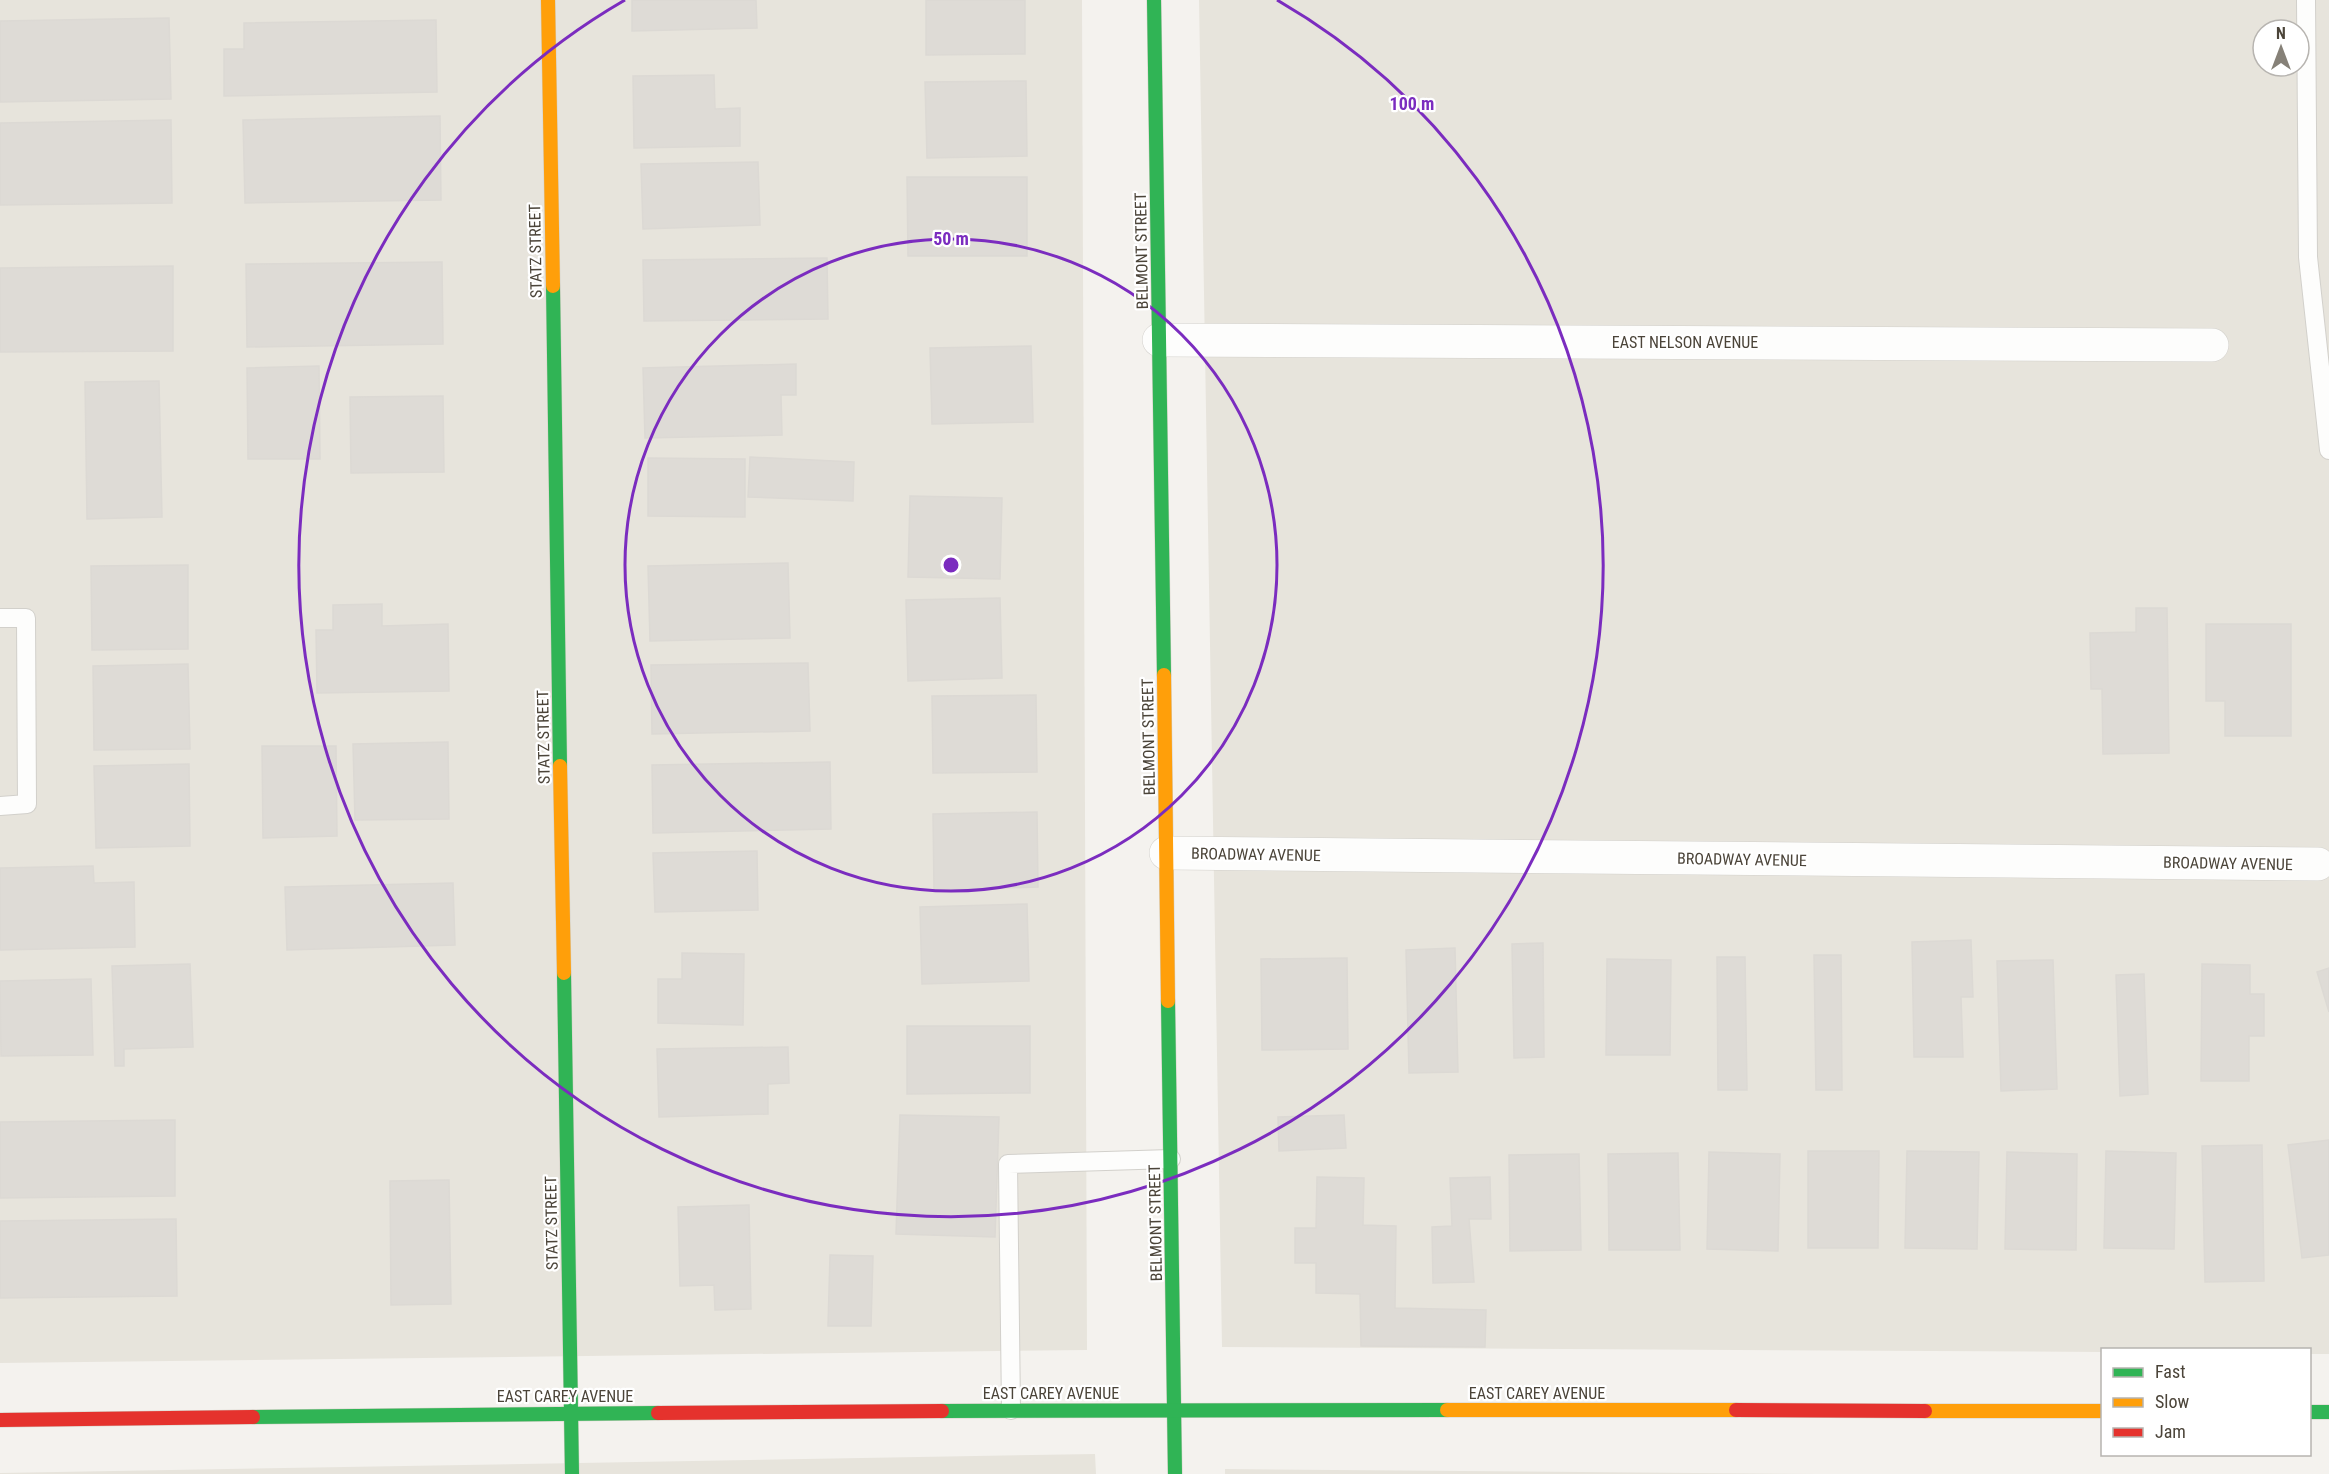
<svg xmlns="http://www.w3.org/2000/svg" width="2329" height="1474" viewBox="0 0 2329 1474" font-family="'Roboto Condensed',sans-serif">
	<rect width="100%" height="100%" fill="#f4f2ee"/>
	<!-- residential -->
	<g fill="#e7e4dc" fill-rule="evenodd">
		<polygon points="0,0 1082,0 1087,1350 0,1363"/>
		<path d="M 1199,0 L 2329,0 L 2329,1354 L 2310,1354 L 2310,1350 L 2102,1350 L 2102,1352 L 1222,1347 ZM 2263,30 L 2299,30 L 2299,66 L 2263,66 Z"/>
		<polygon points="1095,1454 1096,1474 0,1474 0,1473"/>
		<polygon points="1225,1469 1818,1474 1225,1474"/>
	</g>
	<!-- building -->
	<g fill="#dedbd6" stroke="#dcd9d4" stroke-width="1.5">
		<polygon points="632,0 756,0 757,28 632,31"/>
		<polygon points="926,0 1025,0 1025,54 926,55"/>
		<polygon points="169,18 171,99 0,102 0,21"/>
		<polygon points="436,20 437,92 224,96 224,49 244,49 244,23"/>
		<polygon points="714,75 715,109 740,108 740,146 634,148 633,76"/>
		<polygon points="1026,81 1027,156 927,158 925,82"/>
		<polygon points="440,116 441,200 245,203 243,120"/>
		<polygon points="171,120 172,203 0,205 0,123"/>
		<polygon points="758,162 760,225 643,229 641,164"/>
		<polygon points="907,177 1027,177 1027,256 908,256"/>
		<polygon points="827,258 828,319 644,321 643,260"/>
		<polygon points="442,262 443,344 247,347 246,264"/>
		<polygon points="173,266 173,351 0,352 0,268"/>
		<polygon points="1031,346 1033,422 932,424 930,348"/>
		<polygon points="796,364 796,395 781,395 782,435 645,438 643,368"/>
		<polygon points="319,366 320,459 248,459 247,368"/>
		<polygon points="159,381 162,517 87,519 85,382"/>
		<polygon points="443,396 444,472 351,473 350,397"/>
		<polygon points="750,457 854,462 853,501 748,497"/>
		<polygon points="648,458 745,459 745,517 648,516"/>
		<polygon points="910,496 1002,498 1000,579 908,577"/>
		<polygon points="788,563 790,638 650,641 648,566"/>
		<polygon points="188,565 188,649 92,650 91,566"/>
		<polygon points="1000,598 1002,678 908,681 906,600"/>
		<polygon points="382,604 382,626 448,624 449,691 317,693 316,630 333,630 333,605"/>
		<polygon points="2136,608 2167,608 2169,753 2103,754 2102,689 2091,689 2090,633 2136,632"/>
		<polygon points="2206,624 2291,624 2291,736 2225,736 2225,701 2206,701"/>
		<polygon points="808,663 810,731 652,734 651,665"/>
		<polygon points="188,664 190,749 94,750 93,666"/>
		<polygon points="1036,695 1037,772 933,773 932,696"/>
		<polygon points="448,742 449,819 355,820 353,744"/>
		<polygon points="262,746 336,746 337,836 263,838"/>
		<polygon points="830,762 831,829 653,833 652,765"/>
		<polygon points="189,764 190,846 96,848 94,766"/>
		<polygon points="1037,812 1038,887 934,890 933,814"/>
		<polygon points="757,851 758,910 655,912 653,853"/>
		<polygon points="93,866 94,883 134,882 135,947 0,950 0,868"/>
		<polygon points="453,883 455,945 287,950 285,887"/>
		<polygon points="1027,904 1029,981 922,984 920,907"/>
		<polygon points="1971,940 1973,997 1961,997 1963,1057 1914,1057 1912,942"/>
		<polygon points="1543,943 1544,1057 1514,1058 1512,944"/>
		<polygon points="1455,948 1458,1072 1409,1073 1406,950"/>
		<polygon points="682,953 744,954 743,1025 658,1023 658,979 682,979"/>
		<polygon points="1814,955 1841,955 1842,1090 1816,1090"/>
		<polygon points="1717,957 1745,957 1747,1090 1718,1090"/>
		<polygon points="1347,958 1348,1049 1262,1050 1261,959"/>
		<polygon points="1607,959 1671,960 1670,1055 1606,1055"/>
		<polygon points="2053,960 2057,1089 2001,1091 1997,961"/>
		<polygon points="190,964 193,1047 124,1049 124,1066 115,1066 112,966"/>
		<polygon points="2202,964 2250,965 2250,994 2264,994 2264,1036 2249,1036 2249,1081 2201,1081"/>
		<polygon points="2329,968 2329,1012 2317,972"/>
		<polygon points="2144,974 2148,1094 2120,1096 2116,975"/>
		<polygon points="91,979 93,1055 1,1056 0,981"/>
		<polygon points="907,1026 1030,1026 1030,1093 907,1094"/>
		<polygon points="788,1047 789,1083 768,1084 768,1114 659,1117 657,1049"/>
		<polygon points="900,1115 999,1117 995,1237 896,1234"/>
		<polygon points="1344,1115 1346,1148 1279,1151 1278,1117"/>
		<polygon points="175,1120 175,1196 0,1198 0,1122"/>
		<polygon points="2329,1140 2329,1255 2302,1258 2288,1145"/>
		<polygon points="2262,1145 2264,1281 2205,1282 2202,1146"/>
		<polygon points="1808,1151 1879,1151 1878,1248 1808,1248"/>
		<polygon points="1907,1151 1979,1152 1977,1249 1905,1248"/>
		<polygon points="2106,1151 2176,1153 2174,1249 2104,1248"/>
		<polygon points="1709,1152 1780,1154 1778,1251 1707,1249"/>
		<polygon points="2007,1152 2077,1154 2076,1250 2005,1249"/>
		<polygon points="1678,1153 1680,1250 1609,1250 1608,1154"/>
		<polygon points="1579,1154 1581,1250 1510,1251 1509,1155"/>
		<polygon points="1317,1177 1364,1178 1363,1225 1396,1226 1395,1308 1486,1310 1485,1347 1361,1346 1360,1294 1316,1293 1316,1263 1295,1263 1295,1228 1316,1228"/>
		<polygon points="1490,1177 1491,1219 1469,1219 1474,1282 1433,1283 1432,1227 1452,1226 1450,1178"/>
		<polygon points="449,1180 451,1304 391,1305 390,1181"/>
		<polygon points="749,1205 751,1309 715,1310 714,1285 680,1286 678,1207"/>
		<polygon points="176,1219 177,1296 0,1298 0,1221"/>
		<polygon points="830,1255 873,1256 871,1326 828,1326"/>
	</g>
	<g fill="none" stroke-linecap="round" stroke-linejoin="round">
		<defs>
			<g id="lane">
				<polyline points="2306,0 2308,257 2329,450"/>
				<polyline points="0,618 26,618 27,804 0,806"/>
				<polyline points="1011,1410 1008,1164 1171,1159"/>
			</g>
			<g id="street">
				<polyline points="1159,340 2212,345"/>
				<polyline points="1166,853 2318,864"/>
			</g>
			<g id="fast">
				<polyline points="1154,0 1164,675"/>
				<polyline points="553,286 560,766"/>
				<polyline points="564,973 572,1474"/>
				<polyline points="1168,1001 1175,1474"/>
				<polyline points="942,1411 1447,1410"/>
				<polyline points="2310,1412 2329,1412"/>
				<polyline points="253,1417 658,1413"/>
			</g>
			<g id="slow">
				<polyline points="548,0 553,286"/>
				<polyline points="1164,675 1168,1001"/>
				<polyline points="560,766 564,973"/>
				<polyline points="1447,1410 1736,1410"/>
				<polyline points="1925,1411 2102,1411"/>
			</g>
			<g id="jam">
				<polyline points="1736,1410 1925,1411"/>
				<polyline points="658,1413 942,1411"/>
				<polyline points="0,1420 253,1417"/>
			</g>
		</defs>
		<!-- lane casing -->
		<use href="#lane" stroke="#d2d0cb" stroke-width="20"/>
		<!-- street casing -->
		<use href="#street" stroke="#d2d0cb" stroke-width="34"/>
		<!-- fast casing -->
		<use href="#fast" stroke="#d3cfc5" stroke-width="15"/>
		<!-- slow casing -->
		<use href="#slow" stroke="#d3cfc5" stroke-width="15"/>
		<!-- jam casing -->
		<use href="#jam" stroke="#d3cfc5" stroke-width="15"/>
		<!-- lane -->
		<use href="#lane" stroke="#fdfdfc" stroke-width="18"/>
		<!-- street -->
		<use href="#street" stroke="#fdfdfc" stroke-width="33"/>
		<!-- fast -->
		<use href="#fast" stroke="#30b455" stroke-width="14"/>
		<!-- slow -->
		<use href="#slow" stroke="#ff9f0a" stroke-width="14"/>
		<!-- jam -->
		<use href="#jam" stroke="#e5322d" stroke-width="14"/>
	</g>
	<!-- distance rings -->
	<g fill="none" stroke="#7b2cbf" stroke-width="3">
		<circle cx="951" cy="565" r="326"/>
		<path d="M1277 0A652 652 0 1 1 625 0"/>
	</g>
	<g text-anchor="middle" stroke-width="4.5" stroke-linejoin="round" paint-order="stroke">
		<!-- street labels -->
		<g font-size="16" fill="#4b4439" stroke="#fff">
			<text transform="translate(535 251) rotate(-91)" y="6">STATZ STREET</text>
			<text transform="translate(1141 251) rotate(-91)" y="6">BELMONT STREET</text>
			<text x="1685" y="348">EAST NELSON AVENUE</text>
			<text transform="translate(543 737) rotate(-91)" y="6">STATZ STREET</text>
			<text transform="translate(1148 737) rotate(-91)" y="6">BELMONT STREET</text>
			<text transform="translate(1256 854) rotate(1)" y="6">BROADWAY AVENUE</text>
			<text transform="translate(1742 859) rotate(1)" y="6">BROADWAY AVENUE</text>
			<text transform="translate(2228 863) rotate(1)" y="6">BROADWAY AVENUE</text>
			<text transform="translate(551 1223) rotate(-91)" y="6">STATZ STREET</text>
			<text transform="translate(1155 1223) rotate(-91)" y="6">BELMONT STREET</text>
			<text x="1051" y="1399">EAST CAREY AVENUE</text>
			<text x="1537" y="1399">EAST CAREY AVENUE</text>
			<text x="565" y="1402">EAST CAREY AVENUE</text>
		</g>
	</g>
	<circle cx="951" cy="565" r="9" fill="#7b2cbf" stroke="#fff" stroke-width="3"/>
	<g font-size="18" text-anchor="middle" font-weight="bold" fill="#7b2cbf" stroke="#fff" stroke-width="4.5" stroke-linejoin="round" paint-order="stroke">
		<text x="1412" y="110">100 m</text>
		<text x="951" y="245">50 m</text>
	</g>
	<!-- legend -->
	<rect x="2101" y="1348" width="210" height="108" fill="#ffffff" stroke="#b7b4b0" stroke-width="1.5"/>
	<rect x="2113" y="1368" width="30" height="9" fill="#30b455" stroke="#b7b4b0" stroke-width="1.5"/>
	<text x="2155" y="1378" font-size="18" fill="#4b4439">Fast</text>
	<rect x="2113" y="1398" width="30" height="9" fill="#ff9f0a" stroke="#b7b4b0" stroke-width="1.5"/>
	<text x="2155" y="1408" font-size="18" fill="#4b4439">Slow</text>
	<rect x="2113" y="1428" width="30" height="9" fill="#e5322d" stroke="#b7b4b0" stroke-width="1.5"/>
	<text x="2155" y="1438" font-size="18" fill="#4b4439">Jam</text>
	<!-- north arrow -->
	<g transform="translate(2281 48)"><circle r="28" fill="#ffffff" stroke="#b7b4b0" stroke-width="1.5"/>
	<path d="M0-4.5L10 22L0 15L-10 22Z" fill="#868178"/>
	<text y="-9" font-size="16" font-weight="bold" text-anchor="middle" fill="#4b4439">N</text>
	</g>
</svg>
